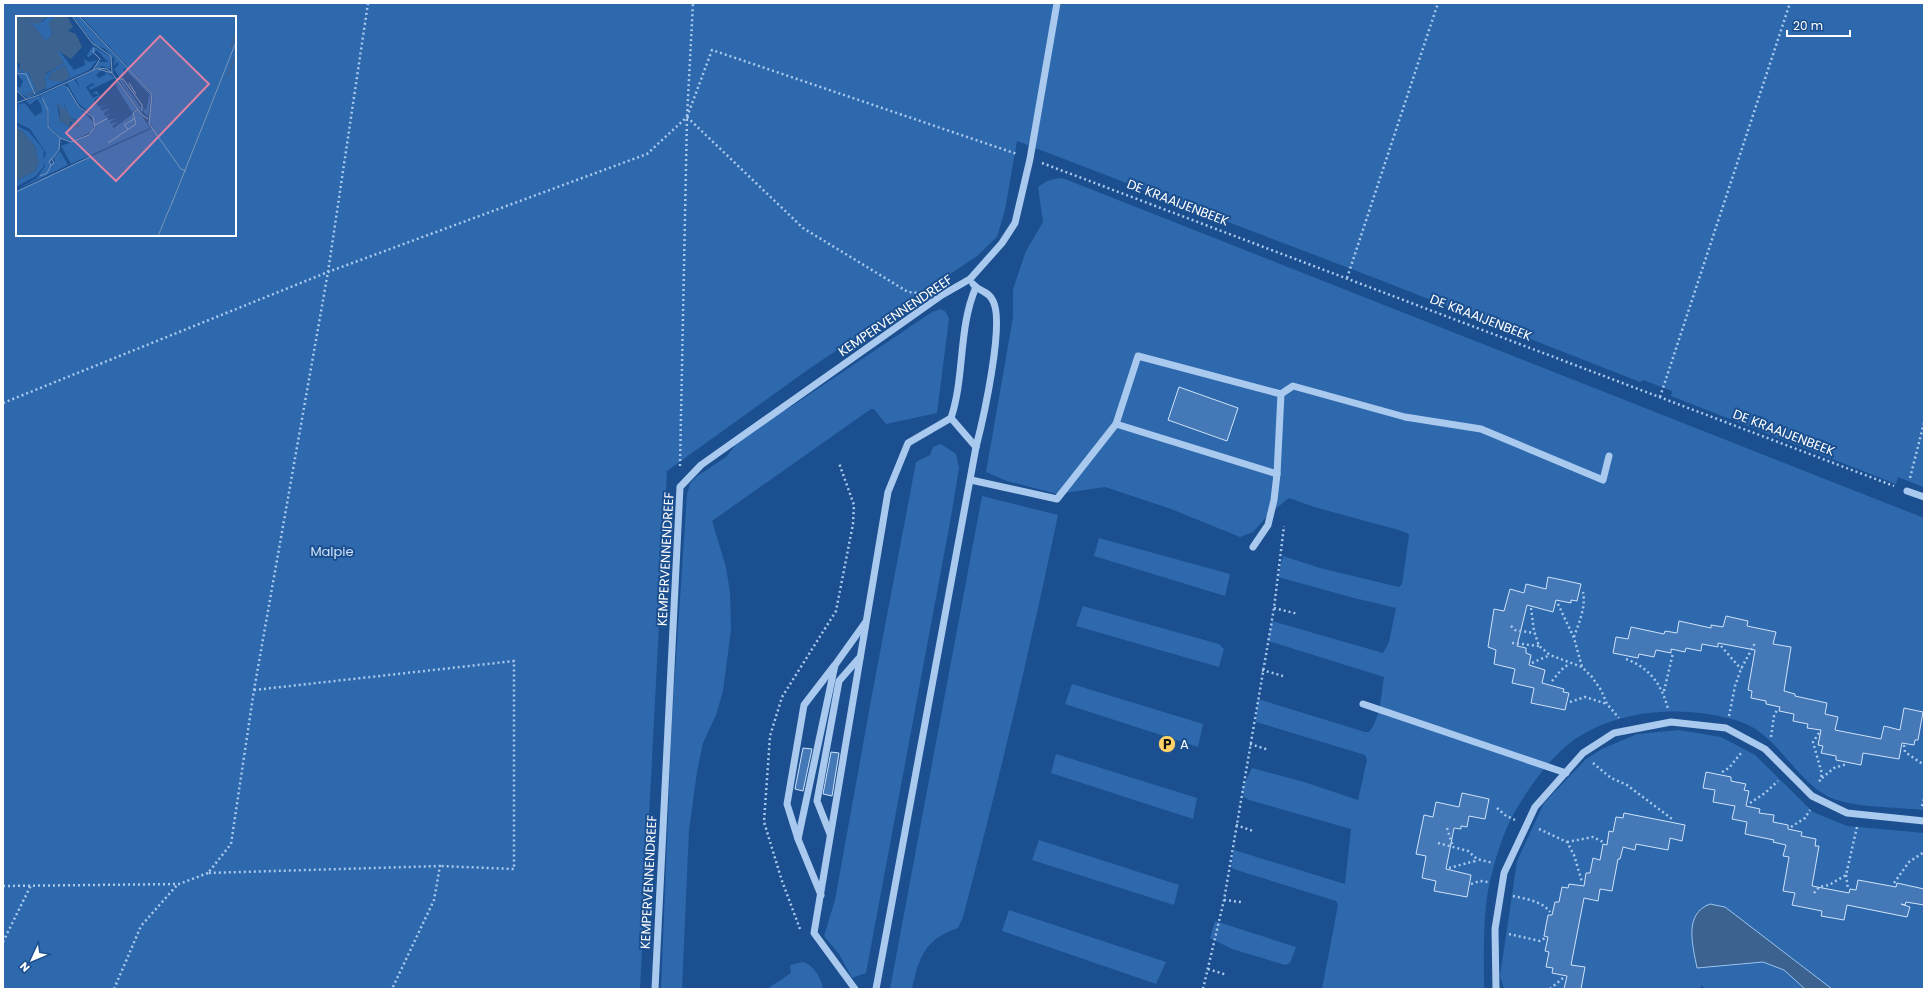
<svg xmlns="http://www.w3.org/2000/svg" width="1927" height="992" viewBox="0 0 1927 992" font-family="Poppins,sans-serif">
	<rect width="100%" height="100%" fill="#1b4f8f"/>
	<!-- green -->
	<g fill="#2e69ad" fill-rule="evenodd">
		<path d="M 3,3 L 1924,3 L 1924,496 L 1923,487 L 1898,477 L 1896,484 L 1671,396 L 1672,391 L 1643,380 L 1640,382 L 1380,280 L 1017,141 L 1005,210 L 997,237 L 977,256 L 806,371 L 667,471 L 640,989 L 3,989 ZM 17,17 L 235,17 L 235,235 L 17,235 Z"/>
		<path d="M 1059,178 L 1065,179 L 1924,518 L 1924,810 C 1897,807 1852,808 1829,797 C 1795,780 1778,735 1741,722 C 1691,705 1625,708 1580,736 C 1552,753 1523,794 1509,823 C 1499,844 1488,883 1486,906 C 1483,933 1484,962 1484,989 L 1322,989 L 1338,905 L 1336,901 L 1233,869 L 1231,866 L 1234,850 L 1345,884 L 1351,829 L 1249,800 L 1243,796 L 1242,789 L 1252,768 L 1304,782 L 1358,800 L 1367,760 L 1365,755 L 1256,722 L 1258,699 L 1365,732 L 1369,732 C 1381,717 1381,695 1384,677 L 1268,641 L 1272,621 L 1383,653 L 1389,642 L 1396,608 L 1354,598 L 1278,577 L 1283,556 L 1320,568 L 1399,587 L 1402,584 L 1409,535 L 1407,533 L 1395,529 L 1314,507 L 1289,498 L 1269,514 L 1253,532 L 1240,537 L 1171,509 L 1105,487 L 1064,493 L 1061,495 L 1007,481 L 986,472 L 1013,317 L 1013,289 L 1026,251 L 1043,222 L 1038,187 L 1047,181 Z"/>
		<polygon points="941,309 946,312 949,319 937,413 886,424 874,409 871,409 712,521 726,567 730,592 731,630 723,691 716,715 703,743 697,772 689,830 682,989 661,989 672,718 687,494 690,484 696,477 726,457 745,433 792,406 932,312"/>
		<polygon points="941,444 956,454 959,468 951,517 866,973 852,978 839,954 824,936 835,900 871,700 916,462 930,455 933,447"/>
		<path d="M 982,496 L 1058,515 C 1030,650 998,784 963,917 L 958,928 C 925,939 919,957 912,989 L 890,989 Z"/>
		<polygon points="1099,538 1230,574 1225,596 1094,556"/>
		<polygon points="1083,606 1219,644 1224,649 1219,667 1076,626"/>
		<polygon points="1072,684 1203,724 1198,747 1065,704"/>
		<polygon points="1679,730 1721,737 1755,755 1813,812 1847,826 1924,833 1924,989 1832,989 1725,907 1719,905 1694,952 1697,968 1763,962 1784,970 1805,989 1706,989 1701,985 1701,989 1504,989 1500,976 1517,861 1544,803 1586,759 1602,749 1637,734"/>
		<polygon points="1056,754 1197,798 1193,819 1051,773"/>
		<polygon points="1039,840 1179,885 1174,905 1032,860"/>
		<polygon points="1009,910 1166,962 1156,984 1002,931"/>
		<polygon points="1215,921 1296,947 1290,963 1285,965 1232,949 1210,938"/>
		<path d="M 803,962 C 814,965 821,978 823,989 L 767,989 L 791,973 L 790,965 Z"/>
	</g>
	<!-- water -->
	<path fill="#3c6290" stroke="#9cc4f0" d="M 1710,904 L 1725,907 L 1832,989 L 1805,989 L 1784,970 L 1763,962 L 1697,968 C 1693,946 1683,914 1710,904 Z"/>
	<!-- building -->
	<g fill="#4478b7" stroke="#cfe3fa">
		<polygon points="1179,387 1238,408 1227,441 1168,420"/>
		<polygon points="1548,577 1581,584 1577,601 1571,600 1571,603 1556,600 1553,612 1527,605 1517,646 1526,648 1526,653 1531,655 1529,665 1545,670 1542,683 1564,689 1563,692 1569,693 1565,710 1531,703 1534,688 1512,683 1515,669 1494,664 1496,650 1488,647 1494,609 1504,611 1510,589 1524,593 1526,584 1546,589"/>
		<polygon points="1726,616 1748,621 1747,626 1776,632 1773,644 1791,647 1784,691 1795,694 1795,696 1827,703 1825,714 1838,717 1835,730 1881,739 1884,726 1900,730 1904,708 1923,712 1918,740 1915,740 1914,745 1902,743 1899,759 1863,753 1861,765 1836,760 1836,756 1821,753 1823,746 1818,745 1821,730 1807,728 1808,724 1793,721 1794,714 1779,711 1780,707 1766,704 1766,701 1751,698 1752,691 1748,690 1755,650 1718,643 1718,647 1702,644 1701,651 1686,648 1685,652 1671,649 1671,653 1656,650 1654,657 1639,654 1638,658 1613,653 1616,637 1628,639 1631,627 1664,634 1665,631 1677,633 1679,621 1711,628 1711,625 1723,627"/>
		<polygon points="803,748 812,749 803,791 795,789"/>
		<polygon points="831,752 839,753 832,796 823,794"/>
		<polygon points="1706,772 1731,777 1731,781 1746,784 1744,790 1749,791 1746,806 1760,809 1759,813 1774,815 1773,822 1788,825 1788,829 1802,832 1801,836 1816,839 1815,846 1819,846 1812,886 1849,893 1850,889 1856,890 1858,880 1896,887 1897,883 1924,889 1924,905 1906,902 1905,905 1901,904 1910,907 1907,917 1847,905 1844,920 1821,916 1822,911 1792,905 1795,893 1783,891 1789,857 1783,856 1786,845 1773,842 1774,840 1745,834 1747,822 1732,819 1735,806 1713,802 1715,790 1703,788"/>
		<polygon points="1462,793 1489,799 1485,819 1469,816 1467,827 1461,826 1461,829 1454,828 1446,869 1471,875 1467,897 1434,891 1436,881 1422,878 1426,856 1416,854 1424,815 1433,817 1436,802 1459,807"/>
		<polygon points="1624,813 1685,825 1682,841 1670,838 1668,850 1636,844 1635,850 1623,847 1620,859 1618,859 1612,891 1600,889 1598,901 1584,898 1571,965 1585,967 1581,989 1564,989 1567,976 1552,973 1553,968 1546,967 1549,952 1545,951 1548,937 1544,936 1548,915 1552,915 1555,902 1559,902 1562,887 1568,888 1569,884 1584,886 1586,873 1590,873 1593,858 1600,860 1603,844 1607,845 1609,831 1613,832 1616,817 1623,818"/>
	</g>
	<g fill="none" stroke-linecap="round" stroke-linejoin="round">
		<!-- path -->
		<g stroke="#a9c9ee" stroke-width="2.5" stroke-dasharray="2 3" stroke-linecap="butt">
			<polyline points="368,3 328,272 254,690 231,844 208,873 440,866 434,900 392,989"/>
			<polyline points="687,117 803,228 908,292 920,293"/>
			<polyline points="1042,163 1894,486"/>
			<polyline points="1347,278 1438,3"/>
			<polyline points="1660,397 1790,3"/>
			<polyline points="3,403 328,272 647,154 687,117 712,50 1017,154"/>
			<polyline points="680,466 687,117 693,3"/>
			<polyline points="1910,478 1924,423"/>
			<polyline points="1558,604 1574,638 1582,667"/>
			<polyline points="1274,608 1298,614"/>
			<polyline points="1531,608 1534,631 1539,646 1550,655 1582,667 1592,677 1601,690 1607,704 1619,718"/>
			<polyline points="1511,626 1515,630 1534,633"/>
			<path d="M 1574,637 C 1579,622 1586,608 1583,592"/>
			<polyline points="1512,643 1539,646"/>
			<polyline points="1721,646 1741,669"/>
			<path d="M 1626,659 C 1650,668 1662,685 1668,709"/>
			<polyline points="1532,663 1550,655"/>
			<polyline points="1262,670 1283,676"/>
			<polyline points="1552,681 1561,670 1569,664"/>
			<polyline points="254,690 514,661 514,869 440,866"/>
			<polyline points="1664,691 1673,653"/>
			<polyline points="1570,702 1585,697 1607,704"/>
			<polyline points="1729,716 1735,686 1741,669 1755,643"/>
			<polyline points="1819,733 1813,742 1822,774 1819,783"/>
			<polyline points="1771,737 1774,716 1777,710"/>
			<polyline points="1250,744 1269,750"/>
			<polyline points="1904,745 1905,752 1924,765"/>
			<polyline points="1593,763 1611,778 1627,785 1672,819"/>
			<polyline points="1722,772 1729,768 1741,753"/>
			<polyline points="1822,778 1834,768 1847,764"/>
			<polyline points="1750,803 1765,793 1778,781"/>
			<polyline points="1922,806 1924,799"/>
			<polyline points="1497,808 1505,815 1515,820"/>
			<polyline points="1236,825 1253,831"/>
			<polyline points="1791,827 1805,818 1810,810"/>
			<polyline points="1447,828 1453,847"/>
			<polyline points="1539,829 1567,842 1574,855 1582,882"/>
			<polyline points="1567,842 1593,837 1603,842"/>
			<polyline points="1438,843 1468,851 1477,859 1493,863"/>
			<polyline points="1449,868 1475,861 1477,859"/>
			<polyline points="1846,875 1848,889"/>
			<polyline points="1894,883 1909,862 1924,852"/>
			<polyline points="1471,884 1480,881 1488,882"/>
			<polyline points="3,886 179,884 208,873"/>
			<polyline points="1814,893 1819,887 1829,885 1846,875 1857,827"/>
			<path d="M 1513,896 C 1526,899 1542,901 1550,912"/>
			<polyline points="1224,900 1241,902"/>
			<polyline points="800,929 782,881 764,822 770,736 782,697 836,611 853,524 854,505 839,463"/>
			<polyline points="1509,934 1540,941 1545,938"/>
			<polyline points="3,942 31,885"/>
			<polyline points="1208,969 1227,975"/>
			<polyline points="114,989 141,926 178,884"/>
			<polyline points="1203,989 1224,900 1274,608 1284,526"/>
			<polyline points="1550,989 1563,978"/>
		</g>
		<!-- minor -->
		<g stroke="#a9c9ee" stroke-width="7">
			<polyline points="951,418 976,447"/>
			<polyline points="1116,424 1277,474 1281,394"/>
			<polyline points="971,480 1057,499 1116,424 1138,356 1281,394 1293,386 1405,417 1481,429 1603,480 1609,456"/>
			<polyline points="1907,491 1924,497"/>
			<polyline points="1253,547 1268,525 1274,500 1277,474"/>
			<polyline points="1363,704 1566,773"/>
			<polyline points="830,834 817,801 839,681 860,657"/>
			<polyline points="798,839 787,804 804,705 834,666"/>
			<polyline points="821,895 798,839 835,665 865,623"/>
			<polyline points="655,989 680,487 701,465 942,295 970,279 1002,243 1015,223 1030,159 1057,3"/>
			<path d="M 855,989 L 814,933 L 888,492 L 908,443 L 951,418 C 965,376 958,328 976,287"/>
			<path d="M 876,989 L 976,447 C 983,420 1005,323 993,301 C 988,290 979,292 973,284"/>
			<polyline points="1496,989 1495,929 1504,873 1535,807 1583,753 1614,733 1671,722 1726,728 1765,749 1812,796 1847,813 1924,821"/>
		</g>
	</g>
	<!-- icons -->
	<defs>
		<symbol id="parking-disc" viewBox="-11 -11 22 22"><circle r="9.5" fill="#ffd166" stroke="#1b4f8f"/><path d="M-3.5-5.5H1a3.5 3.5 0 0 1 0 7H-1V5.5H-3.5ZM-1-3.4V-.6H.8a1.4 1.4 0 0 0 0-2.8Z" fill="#111"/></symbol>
	</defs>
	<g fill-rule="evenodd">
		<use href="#parking-disc" x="1157" y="734" width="20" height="20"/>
	</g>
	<g text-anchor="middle" stroke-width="4" stroke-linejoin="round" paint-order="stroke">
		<!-- street labels -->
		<g font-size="13" fill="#fff" stroke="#1b4f8f">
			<text transform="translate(1178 202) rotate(21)" y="5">DE KRAAIJENBEEK</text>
			<text transform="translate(895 315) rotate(-34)" y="5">KEMPERVENNENDREEF</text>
			<text transform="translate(1481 317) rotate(21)" y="5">DE KRAAIJENBEEK</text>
			<text transform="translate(1784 432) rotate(21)" y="5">DE KRAAIJENBEEK</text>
			<text transform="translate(665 559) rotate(-87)" y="5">KEMPERVENNENDREEF</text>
			<text transform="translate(648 882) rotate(-87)" y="5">KEMPERVENNENDREEF</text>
		</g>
		<!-- park labels -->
		<g font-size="13" fill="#cfe3fa" stroke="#1b4f8f">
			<text x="332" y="556">Malpie</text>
		</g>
		<!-- poi labels -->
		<g font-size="13" fill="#fff" stroke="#1b4f8f" text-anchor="start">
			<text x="1180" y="749">A</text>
		</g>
	</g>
	<!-- overview -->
	<g transform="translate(16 16)">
		<rect width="220" height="220" fill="#1b4f8f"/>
		<path d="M 32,0 L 39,0 L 33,7 L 36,19 L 30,25 L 13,4 L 16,3 L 19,7 L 26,6 ZM 57,0 L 63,0 L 135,78 L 132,100 L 127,95 L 131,92 L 133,78 L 108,52 L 107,61 L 103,61 L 98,53 L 103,48 L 101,46 L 97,51 L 99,43 L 89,33 L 79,29 ZM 65,0 L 220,0 L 218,18 L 220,10 L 220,220 L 0,220 L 0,175 L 137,112 L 133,106 L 137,78 ZM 77,30 L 95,41 L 94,53 L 86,50 L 79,52 L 82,46 L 92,46 L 81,34 L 72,42 L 71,39 ZM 42,33 L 58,54 L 69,49 L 68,43 L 73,46 L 81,44 L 73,54 L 12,82 L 0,74 L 0,69 L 4,72 L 7,65 L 0,57 L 10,57 L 0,56 L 1,46 L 3,54 L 12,56 L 19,71 L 18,76 L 10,78 L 13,80 L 30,73 L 29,59 L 48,47 L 41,37 ZM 49,49 L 54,61 L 46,66 L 33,63 L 33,59 ZM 81,53 L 86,54 L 80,59 L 83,62 L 90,58 L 89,55 L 99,62 L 74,74 L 73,71 L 78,69 L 77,67 L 70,71 L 77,82 L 83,79 L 76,77 L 81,75 L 84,80 L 78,84 L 83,91 L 91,89 L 84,92 L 86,95 L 94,92 L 88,97 L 89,100 L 97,97 L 90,101 L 92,104 L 101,102 L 94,106 L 95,108 L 103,105 L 96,110 L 98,112 L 122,94 L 134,112 L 55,148 L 45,130 L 74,119 L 80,111 L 76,99 L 63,88 L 51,67 L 58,63 L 64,72 L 60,63 ZM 100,64 L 121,93 L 116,96 L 101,72 ZM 103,64 L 106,64 L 126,94 L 123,93 ZM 49,68 L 61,89 L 78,107 L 77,115 L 56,125 L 45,122 L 33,111 L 33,95 L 24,80 ZM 47,85 L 54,101 L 60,104 L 53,109 L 65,110 L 54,112 L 44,105 L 41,88 L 50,95 ZM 23,80 L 31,93 L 31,110 L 44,123 L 43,133 L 33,148 L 39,147 L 38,141 L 44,135 L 52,149 L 0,174 L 21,162 L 29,150 L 27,146 L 28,150 L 20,160 L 0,171 L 0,165 L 19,155 L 23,147 L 19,130 L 7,116 L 0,112 L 0,109 L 13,116 L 23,128 L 28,135 L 27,144 L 30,137 L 14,113 L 0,106 L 2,88 L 9,87 L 19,100 L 26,96 L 25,89 L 21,83 L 14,89 L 10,85 Z" fill="#2e69ad" fill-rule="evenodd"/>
		<path d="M 0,0 L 32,0 L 21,9 L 13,4 L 30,25 L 36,19 L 33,7 L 39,0 L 51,0 L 57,11 L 52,15 L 60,18 L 66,31 L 55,43 L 41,34 L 48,47 L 29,58 L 30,72 L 13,80 L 10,78 L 19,75 L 19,71 L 12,56 L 3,54 L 4,48 L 0,46 ZM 49,49 L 54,61 L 46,66 L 33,64 L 34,58 ZM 47,84 L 54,101 L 61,106 L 54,106 L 53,109 L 58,110 L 62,106 L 65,110 L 54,112 L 43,104 L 44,96 L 41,87 L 50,95 ZM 0,112 L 7,116 L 19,130 L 23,147 L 19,155 L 0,165 Z" fill="#3c6290"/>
		<path fill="none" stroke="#3c6290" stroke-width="2" d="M 215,32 L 220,15M 211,60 L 220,39"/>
		<path fill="none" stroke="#7695bc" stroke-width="1" d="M 56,0 L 76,27 L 95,40 L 96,57 L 126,99 L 132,103M 63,0 L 136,78 L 133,108 L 165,153 L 170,155M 82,53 L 96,57M 77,54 L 84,43 L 77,36 L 78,32M 0,57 L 10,58 L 19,78M 100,63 L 107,63 L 126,89 L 126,95M 113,67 L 120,78M 0,74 L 11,84M 26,82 L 32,94 L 32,111 L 44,122 L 55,126 L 73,119 L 79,111 L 77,101 L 63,91 L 51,71M 0,87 L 23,79 L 82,52 L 91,53 L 96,57M 79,109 L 92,102M 112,113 L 108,109 L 118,103M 92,127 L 120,108 L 117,97 L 122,93M 36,143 L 38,147 L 35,149 L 33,146 L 43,134 L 44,122M 24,160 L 31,157 L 35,149M 0,176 L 76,140M 156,187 L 220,26M 142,220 L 157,184"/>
		<path fill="#dd80a5" fill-opacity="0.15" stroke="#dd80a5" stroke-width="2" d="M 144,20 L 193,68 L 100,165 L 50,117 Z"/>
		<rect width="220" height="220" fill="none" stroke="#fff" stroke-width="2"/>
	</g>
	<!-- border -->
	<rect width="1927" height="992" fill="none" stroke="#ffffff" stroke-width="8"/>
	<!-- north arrow -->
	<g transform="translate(32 960) rotate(226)" stroke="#1b4f8f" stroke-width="3" paint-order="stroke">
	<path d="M0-3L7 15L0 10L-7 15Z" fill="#ffffff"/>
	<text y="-6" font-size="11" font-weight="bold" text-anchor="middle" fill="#ffffff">N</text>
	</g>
	<!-- scale -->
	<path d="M1787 30v6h63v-6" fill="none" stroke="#ffffff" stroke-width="2"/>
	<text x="1793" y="30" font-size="12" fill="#ffffff" stroke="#1b4f8f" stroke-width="3" paint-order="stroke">20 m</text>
</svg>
